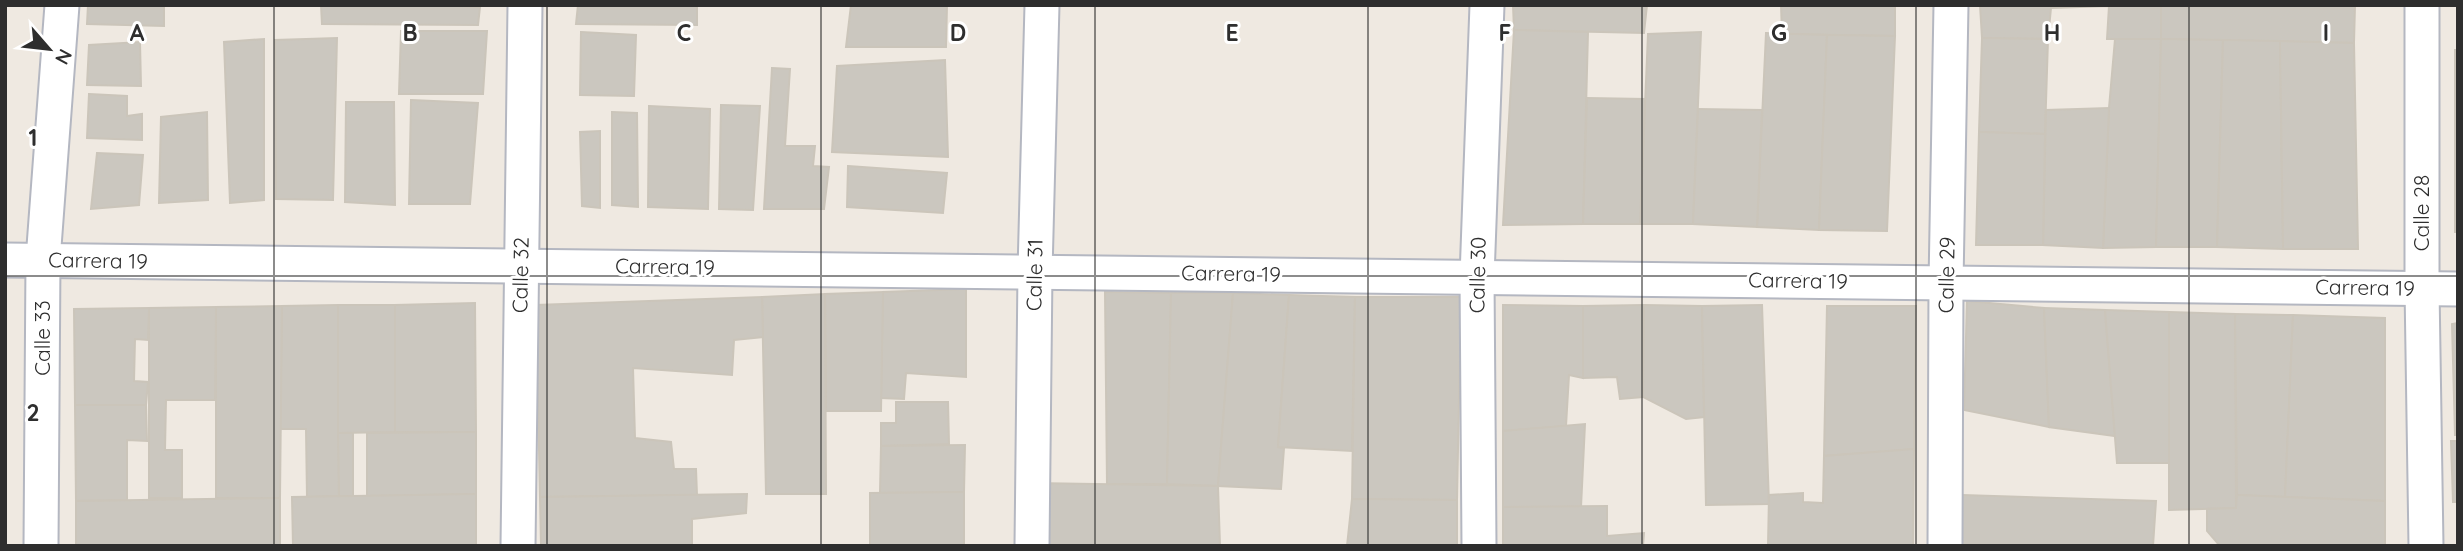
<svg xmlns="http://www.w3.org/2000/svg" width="2463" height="551" viewBox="0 0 2463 551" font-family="Quicksand,sans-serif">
	<rect width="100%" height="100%" fill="#efe9e1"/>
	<!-- building -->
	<g fill="#cbc7bf" stroke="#cbc5ba" stroke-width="2">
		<polygon points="88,5 164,5 164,26 87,24"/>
		<polygon points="321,5 436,5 480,7 478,25 322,24"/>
		<polygon points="578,5 697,5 697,25 576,24"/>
		<polygon points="851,5 947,5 946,47 846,47"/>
		<polygon points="1513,5 1647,5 1644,33 1514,30"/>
		<polygon points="1781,5 1895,5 1895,36 1782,34"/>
		<polygon points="1980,5 2161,5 2161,39 2107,39 2109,6 2051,8 2048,39 1982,38"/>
		<polygon points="2161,5 2355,5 2354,43 2161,39"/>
		<polygon points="1514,30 1588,32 1583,224 1503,225"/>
		<polygon points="401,31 487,31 483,94 399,94"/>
		<polygon points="581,32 636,35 634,96 580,95"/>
		<polygon points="1701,32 1693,224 1640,224 1648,34"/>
		<polygon points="1766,33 1827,35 1819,230 1757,227"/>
		<polygon points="1827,35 1895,36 1887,231 1819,230"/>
		<polygon points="337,38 333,200 276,199 275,40"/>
		<polygon points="1982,38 2048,39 2045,134 1979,132"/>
		<polygon points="264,39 264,200 230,203 224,42"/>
		<polygon points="2115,39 2161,39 2156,247 2103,248 2109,108"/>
		<polygon points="2161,39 2223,40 2217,247 2156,247"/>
		<polygon points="2223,40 2280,41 2283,249 2217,247"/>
		<polygon points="2280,41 2354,43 2358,249 2283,249"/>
		<polygon points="140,42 141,86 87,85 89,45"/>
		<rect x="2455" y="50" width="3" height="182"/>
		<polygon points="945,60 948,157 832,152 837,66"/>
		<polygon points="772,68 790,69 785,146 815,146 813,166 829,167 824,209 764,209"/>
		<polygon points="89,94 127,96 127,116 142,114 142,140 87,138"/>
		<polygon points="1587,98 1645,99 1640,224 1583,224"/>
		<polygon points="411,100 478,103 470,204 409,204"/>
		<polygon points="346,102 394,102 395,205 345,202"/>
		<polygon points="721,105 760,106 753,210 719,209"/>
		<polygon points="649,106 710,109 708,209 648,207"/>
		<polygon points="2109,108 2103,248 2043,245 2046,110"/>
		<polygon points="1698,109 1762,110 1757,227 1693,224"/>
		<polygon points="207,112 208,200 159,203 161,117"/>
		<polygon points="612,112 637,113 638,207 612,205"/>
		<polygon points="600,131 600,208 582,206 580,132"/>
		<polygon points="1979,132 2045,134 2043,245 1976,245"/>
		<polygon points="97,153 143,155 139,205 91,209"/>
		<polygon points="848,166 947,173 943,213 847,207"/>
		<polygon points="966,289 966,377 906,373 904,399 881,398 883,292"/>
		<polygon points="883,292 881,411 826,411 825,294"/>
		<polygon points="1105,292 1171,293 1167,484 1107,484"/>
		<polygon points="1171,293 1233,293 1218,486 1167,484"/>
		<polygon points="1233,293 1289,295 1278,447 1284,448 1281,489 1218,486"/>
		<polygon points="825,294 826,494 766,494 762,297"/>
		<polygon points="1289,295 1355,297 1352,451 1278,447"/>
		<polygon points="762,297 763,337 734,340 732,375 633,368 635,438 671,442 674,469 696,469 697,495 540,497 536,305"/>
		<polygon points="1355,297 1461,297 1457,500 1352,499"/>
		<polygon points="1967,301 2044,308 2049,427 1964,410"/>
		<polygon points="475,303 476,432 395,432 395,305"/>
		<polygon points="338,305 339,496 307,497 306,429 280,429 282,306"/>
		<polygon points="338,305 395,305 395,432 338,433"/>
		<polygon points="1503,305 1583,306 1583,378 1569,375 1566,426 1503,431"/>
		<polygon points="1644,305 1643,397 1620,399 1617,377 1583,378 1583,306"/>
		<polygon points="1644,305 1702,306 1704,417 1686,419 1643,397"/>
		<polygon points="1762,305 1769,504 1706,505 1702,306"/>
		<polygon points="282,306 280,498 216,498 216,307"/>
		<polygon points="1827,306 1916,306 1914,449 1824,456"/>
		<polygon points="216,307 215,400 166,400 165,450 182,450 182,498 149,498 149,308"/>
		<polygon points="149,308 148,340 135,339 134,381 148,382 146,405 75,405 74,309"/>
		<polygon points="2044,308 2105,310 2115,436 2049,427"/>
		<polygon points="2105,310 2169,312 2169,463 2117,463"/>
		<polygon points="2169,312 2235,314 2236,508 2169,510"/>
		<polygon points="2235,314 2293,315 2285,497 2237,495"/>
		<polygon points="2293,315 2385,318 2385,501 2285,497"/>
		<polygon points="2458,323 2458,435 2455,435 2452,324"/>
		<polygon points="896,402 948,402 949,444 881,446 881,423 896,423"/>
		<polygon points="75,405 146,405 147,441 127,440 127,500 76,501"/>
		<polygon points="1585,424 1581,507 1503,507 1503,431"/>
		<polygon points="476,432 476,494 367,496 367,433"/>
		<polygon points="338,433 353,433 353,496 339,496"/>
		<polygon points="2451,441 2458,441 2458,502 2453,502"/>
		<polygon points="965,445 964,492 880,493 881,446"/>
		<polygon points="1914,449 1913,546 1768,546 1769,495 1803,493 1803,502 1823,503 1824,456"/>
		<polygon points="1033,483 1218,486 1220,546 1033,546"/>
		<polygon points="964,492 964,546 870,546 870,493"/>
		<polygon points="476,494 476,546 293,546 292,497"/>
		<polygon points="747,494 746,513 692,519 692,546 541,546 540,497"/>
		<polygon points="1962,495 2156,501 2153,546 1962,546"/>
		<polygon points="2237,495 2385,501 2385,546 2220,546 2207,531 2207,509 2236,508"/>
		<polygon points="280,498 280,546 76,546 76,501"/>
		<polygon points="1352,499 1457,500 1457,546 1347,546"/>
		<polygon points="1607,506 1607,536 1644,533 1643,546 1503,546 1503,507"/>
	</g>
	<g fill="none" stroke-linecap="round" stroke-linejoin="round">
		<defs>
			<g id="street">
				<polyline points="2422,5 2422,288 2426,546"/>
				<polyline points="5,260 2458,289"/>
				<polyline points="41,546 43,260 62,5"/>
				<polyline points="518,546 525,5"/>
				<polyline points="1032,546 1035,271 1042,5"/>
				<polyline points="1479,546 1477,277 1487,5"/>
				<polyline points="1945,546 1946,283 1951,5"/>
			</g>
		</defs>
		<!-- street casing -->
		<use href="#street" stroke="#b4b7c1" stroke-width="37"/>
		<!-- street -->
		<use href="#street" stroke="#fff" stroke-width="33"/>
	</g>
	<!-- grid -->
	<path fill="none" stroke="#2e2e2e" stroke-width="2" stroke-opacity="0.55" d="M 274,5 L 274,546M 547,5 L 547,546M 821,5 L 821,546M 1095,5 L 1095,546M 1368,5 L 1368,546M 1642,5 L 1642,546M 1916,5 L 1916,546M 2189,5 L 2189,546M 5,276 L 2458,276"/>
	<g text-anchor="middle" stroke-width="6" stroke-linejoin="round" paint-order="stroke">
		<!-- street labels -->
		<g font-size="21" fill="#2e2e2e" stroke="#fff">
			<text transform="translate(2422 213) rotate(-90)" y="7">Calle 28</text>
			<text transform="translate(98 261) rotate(1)" y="7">Carrera 19</text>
			<text transform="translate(665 267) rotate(1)" y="7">Carrera 19</text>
			<text transform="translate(1231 274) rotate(1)" y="7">Carrera 19</text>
			<text transform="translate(521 275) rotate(-89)" y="7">Calle 32</text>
			<text transform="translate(1035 275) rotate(-89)" y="7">Calle 31</text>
			<text transform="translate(1478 275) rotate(-89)" y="7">Calle 30</text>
			<text transform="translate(1947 275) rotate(-89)" y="7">Calle 29</text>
			<text transform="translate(1798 281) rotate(1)" y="7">Carrera 19</text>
			<text transform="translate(2365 288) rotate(1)" y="7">Carrera 19</text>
			<text transform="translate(43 338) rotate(-90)" y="7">Calle 33</text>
		</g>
	</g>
	<g font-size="23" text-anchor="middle" font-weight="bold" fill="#2e2e2e" stroke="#fff" stroke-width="6" stroke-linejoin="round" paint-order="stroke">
		<text x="137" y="41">A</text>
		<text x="410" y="41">B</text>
		<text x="684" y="41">C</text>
		<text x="958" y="41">D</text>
		<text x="1232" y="41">E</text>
		<text x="1505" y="41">F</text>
		<text x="1779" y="41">G</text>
		<text x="2052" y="41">H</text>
		<text x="2326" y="41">I</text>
		<text x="33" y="146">1</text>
		<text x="33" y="421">2</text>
	</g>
	<!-- border -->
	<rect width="2463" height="551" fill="none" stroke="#2e2e2e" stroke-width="14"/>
	<!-- north arrow -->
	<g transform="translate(49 49) rotate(118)" stroke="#ffffff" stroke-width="5" paint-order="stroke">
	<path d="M0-5L12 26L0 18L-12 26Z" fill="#2e2e2e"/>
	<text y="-10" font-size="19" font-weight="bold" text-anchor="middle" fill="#2e2e2e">N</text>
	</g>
</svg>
